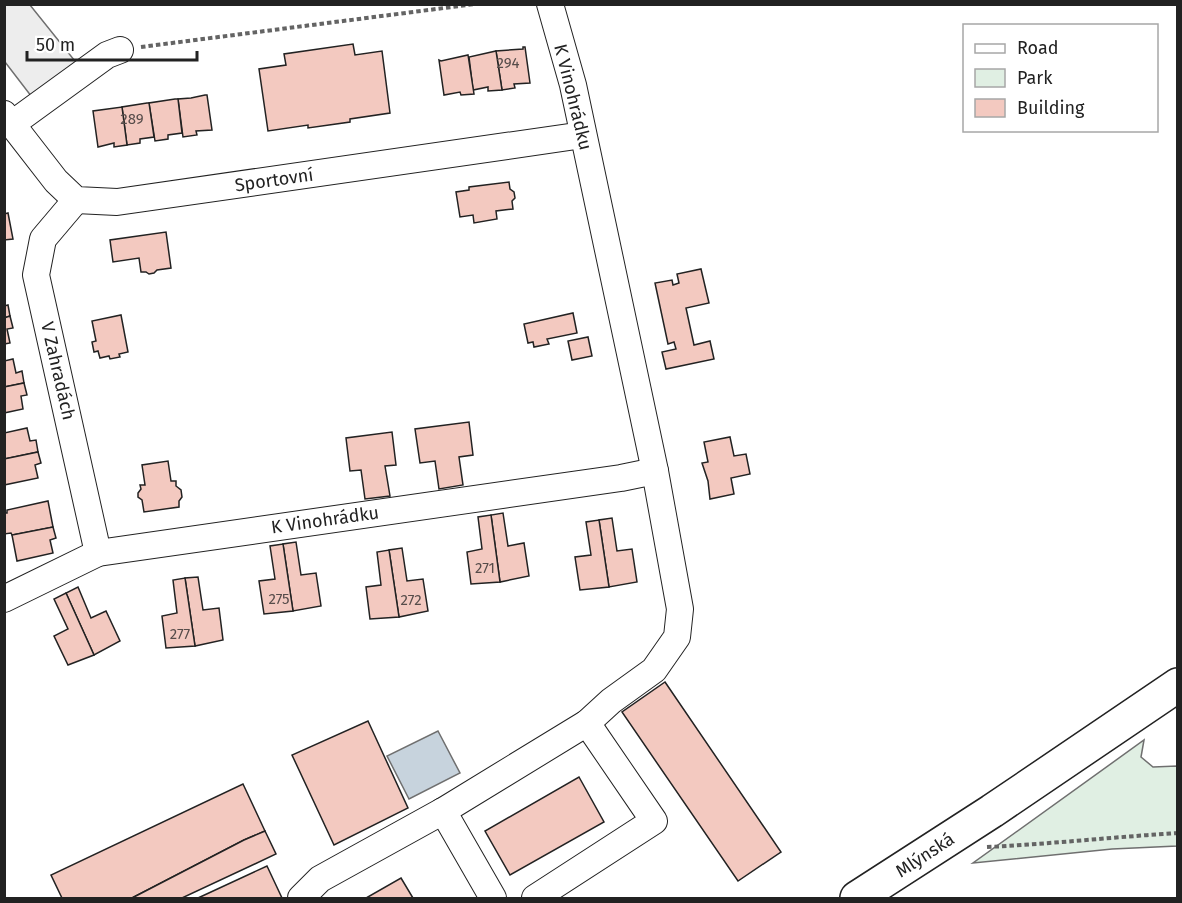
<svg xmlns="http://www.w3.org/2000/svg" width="1182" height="903" viewBox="0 0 1182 903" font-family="'Fira Sans',sans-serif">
	<rect width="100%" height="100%" fill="#fff"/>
	<!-- green -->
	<polygon fill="#e0efe3" stroke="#6f6f6f" stroke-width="1.5" points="1144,740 1141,757 1153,767 1177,766 1177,846 1112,849 973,863"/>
	<!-- parking -->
	<polygon fill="#ededed" stroke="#6f6f6f" stroke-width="1.5" points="5,5 30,5 83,71 38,105 5,62"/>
	<!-- water -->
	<polygon fill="#c7d3dd" stroke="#6f6f6f" stroke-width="1.5" points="438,731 460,773 409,799 387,756"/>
	<!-- building -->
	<g fill="#f3c9c0" stroke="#222" stroke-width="1.5">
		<polygon points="353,44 355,55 382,51 390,113 350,119 350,122 308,128 308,125 268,131 259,69 286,65 284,54"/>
		<polygon points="523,47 525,47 530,83 514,84 515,88 502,90 496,51 523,49"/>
		<polygon points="496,51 502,90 488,91 488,87 473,90 469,57"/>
		<polygon points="468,55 474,94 461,95 460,92 444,95 439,60 441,61"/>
		<polygon points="205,95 207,95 212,130 196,131 197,135 183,137 178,99 191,98"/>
		<polygon points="175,99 178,99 182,133 168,135 168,139 155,141 149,103"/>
		<polygon points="147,103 149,103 154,137 140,139 140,143 127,145 122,107"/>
		<polygon points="122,107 127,145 114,147 114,143 98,147 93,111"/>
		<polygon points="509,182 510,189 514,192 515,198 512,201 513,209 496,211 497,219 474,223 473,215 460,217 456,192 469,190 469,187"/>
		<polygon points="8,213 13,239 4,240 4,214"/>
		<polygon points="166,232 171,268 157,270 154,273 149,274 146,272 141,272 139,258 113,262 110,240"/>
		<polygon points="701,269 709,303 686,308 694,345 710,341 714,359 666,369 662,352 676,349 674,342 668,344 655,283 672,280 673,285 679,283 677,274"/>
		<polygon points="8,305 10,316 4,318 4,306"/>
		<polygon points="573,313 577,333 547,339 549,344 534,347 533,342 528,343 524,324"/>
		<polygon points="121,315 128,352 119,354 120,357 110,359 109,356 100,358 98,351 94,352 92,342 96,341 92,321"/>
		<polygon points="10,316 13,328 7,329 10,343 4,344 4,318"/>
		<polygon points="588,337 592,356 572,360 568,341"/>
		<polygon points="13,359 16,373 22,371 24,383 4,387 4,361"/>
		<polygon points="24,383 27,395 21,396 23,409 4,413 4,387"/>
		<polygon points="469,422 473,455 459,457 463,485 439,489 435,461 420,463 415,429"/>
		<polygon points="27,428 30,441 36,440 38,452 4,459 4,433"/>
		<polygon points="392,432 396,465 385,466 390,496 365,499 361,470 350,471 346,438"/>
		<polygon points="730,437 734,456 746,454 750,474 731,478 734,494 710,499 708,481 702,463 708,462 704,442"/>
		<polygon points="38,452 41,463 35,465 38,478 4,485 4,459"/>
		<polygon points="168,461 171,481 176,481 176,486 181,490 182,497 179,501 179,507 144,512 142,500 138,497 138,493 141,489 140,485 145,485 142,465"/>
		<polygon points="48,501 53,527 12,535 11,533 4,534 4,513 7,513 7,510"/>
		<polygon points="503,513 508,546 524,543 529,576 500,582 491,515"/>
		<polygon points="491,515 500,582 471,584 467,552 482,549 478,517"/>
		<polygon points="612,518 617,551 632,549 637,582 609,587 599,520"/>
		<polygon points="599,520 609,587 580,590 575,557 591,555 586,522"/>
		<polygon points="53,527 56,538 50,540 53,553 17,561 12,535"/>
		<polygon points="296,542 301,575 316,573 321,606 293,611 283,544"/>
		<polygon points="283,544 293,611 264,614 259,581 275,579 270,546"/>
		<polygon points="402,548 407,581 423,579 428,611 399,617 389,550"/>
		<polygon points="389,550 399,617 370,619 366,587 381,585 377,552"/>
		<polygon points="198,577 203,610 219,608 223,640 195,646 185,578"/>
		<polygon points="185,578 195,646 166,648 162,616 177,613 173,580"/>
		<polygon points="78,587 91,618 106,611 120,641 94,655 66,593"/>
		<polygon points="66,593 94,655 68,665 54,636 68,629 54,599"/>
		<polygon points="665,682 781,852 738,881 622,712"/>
		<polygon points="368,721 408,808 334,845 292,755"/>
		<polygon points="579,777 604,822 510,875 485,831"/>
		<polygon points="243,784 265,831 244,840 132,898 62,898 51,875"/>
		<polygon points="265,831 276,854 182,898 132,898 244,840"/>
		<polygon points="267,866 282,898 198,898"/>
		<polygon points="401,878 413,898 366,898"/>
	</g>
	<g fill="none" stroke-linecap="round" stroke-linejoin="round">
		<defs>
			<g id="minor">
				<polyline points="4,114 56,181 76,200 117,202 583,135"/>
				<polyline points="12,124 107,55 120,50"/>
				<polyline points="76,200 43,239 36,275 98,553"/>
				<polyline points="4,599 98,553 621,478 655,471"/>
				<polyline points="443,811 493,898"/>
				<polyline points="301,898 320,879 443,811 587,723 611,701 654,670 677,637 680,609 655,471 573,85 550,4"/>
				<polyline points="535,898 654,821 587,723"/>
			</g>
			<polyline id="major" points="857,898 992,811 1178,685"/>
		</defs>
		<!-- minor casing -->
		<use href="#minor" stroke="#222" stroke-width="28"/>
		<!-- major casing -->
		<use href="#major" stroke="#222" stroke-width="36"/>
		<!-- path -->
		<g stroke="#646464" stroke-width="4" stroke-dasharray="4.5 3" stroke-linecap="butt">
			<polyline points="141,47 475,4"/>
			<path d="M 987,847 C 1050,844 1114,837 1178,833"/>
		</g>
		<!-- minor -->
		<use href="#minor" stroke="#fff" stroke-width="26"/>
		<!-- major -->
		<use href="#major" stroke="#fff" stroke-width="33"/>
	</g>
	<g text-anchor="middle" stroke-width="4.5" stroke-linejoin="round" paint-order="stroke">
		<!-- number labels -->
		<g font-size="15" fill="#564c4a">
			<text x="508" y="68">294</text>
			<text x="132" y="124">289</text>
			<text x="485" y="573">271</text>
			<text x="279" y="604">275</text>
			<text x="411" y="605">272</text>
			<text x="180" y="639">277</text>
		</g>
		<!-- street labels -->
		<g font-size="18" fill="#222" stroke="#fff">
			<text transform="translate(573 97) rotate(76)" y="6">K Vinohrádku</text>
			<text transform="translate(274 180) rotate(-8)" y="6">Sportovní</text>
			<text transform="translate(58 371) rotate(77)" y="6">V Zahradách</text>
			<text transform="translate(325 520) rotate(-8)" y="6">K Vinohrádku</text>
			<text transform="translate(925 855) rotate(-33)" y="6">Mlýnská</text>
		</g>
	</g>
	<!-- border -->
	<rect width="1182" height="903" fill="none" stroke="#222222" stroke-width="12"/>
	<!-- legend -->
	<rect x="963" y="24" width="195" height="108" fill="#ffffff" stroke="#a7a7a7" stroke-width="1.5"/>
	<rect x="975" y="44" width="30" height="9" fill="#ffffff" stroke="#a7a7a7" stroke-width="1.5"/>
	<text x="1017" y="54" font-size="18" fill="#222222">Road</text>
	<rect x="975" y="69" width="30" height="18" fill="#e0efe3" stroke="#a7a7a7" stroke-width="1.5"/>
	<text x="1017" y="84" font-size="18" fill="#222222">Park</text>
	<rect x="975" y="99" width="30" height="18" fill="#f3c9c0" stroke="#a7a7a7" stroke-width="1.5"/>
	<text x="1017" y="114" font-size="18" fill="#222222">Building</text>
	<!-- scale -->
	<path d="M27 51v9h170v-9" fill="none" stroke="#222222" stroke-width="3"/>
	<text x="36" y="51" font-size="18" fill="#222222" stroke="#ffffff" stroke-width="4.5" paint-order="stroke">50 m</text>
</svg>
